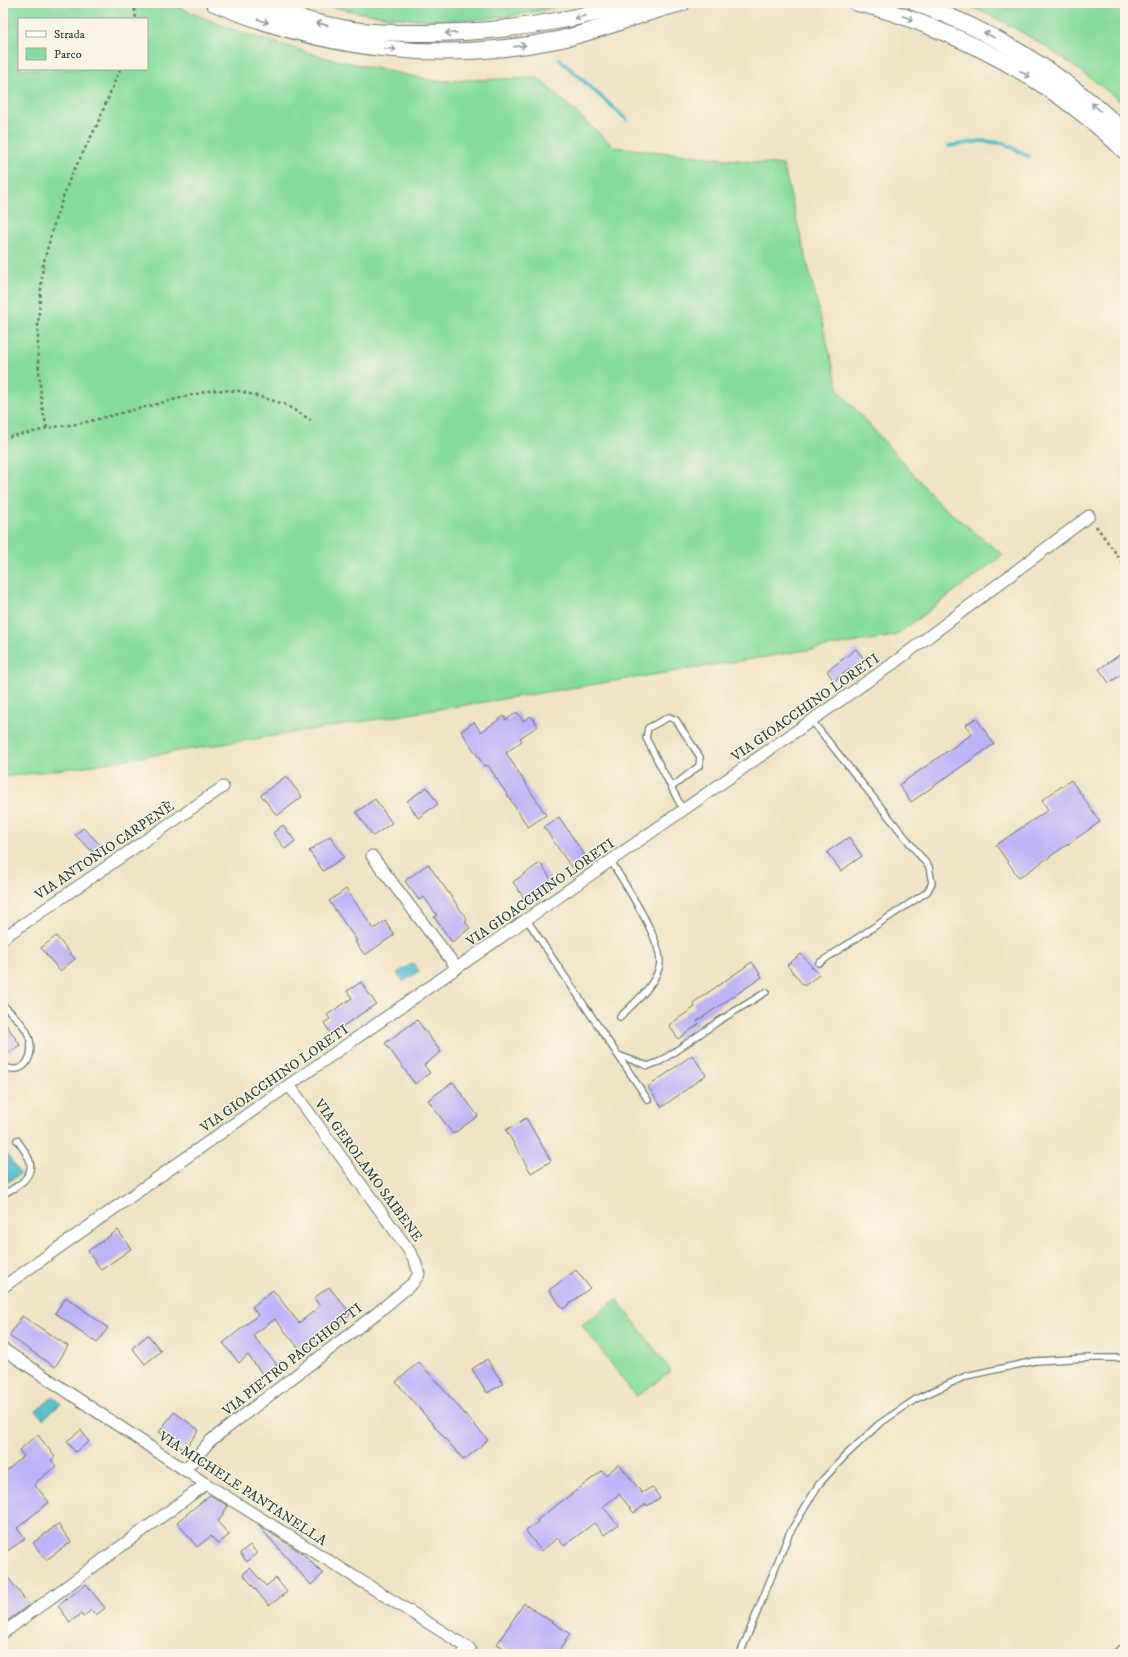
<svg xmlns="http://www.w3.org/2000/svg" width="1128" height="1657" viewBox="0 0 1128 1657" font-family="'IM FELL DW Pica',serif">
	<rect width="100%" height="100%" fill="#fcf5e5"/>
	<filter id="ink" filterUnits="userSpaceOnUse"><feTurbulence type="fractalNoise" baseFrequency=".025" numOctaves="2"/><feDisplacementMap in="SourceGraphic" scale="8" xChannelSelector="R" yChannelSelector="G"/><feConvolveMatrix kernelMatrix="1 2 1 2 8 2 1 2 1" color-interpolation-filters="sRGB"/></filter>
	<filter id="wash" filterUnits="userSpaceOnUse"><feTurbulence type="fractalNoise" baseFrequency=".012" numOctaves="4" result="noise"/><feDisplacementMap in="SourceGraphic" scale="16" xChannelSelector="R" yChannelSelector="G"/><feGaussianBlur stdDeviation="0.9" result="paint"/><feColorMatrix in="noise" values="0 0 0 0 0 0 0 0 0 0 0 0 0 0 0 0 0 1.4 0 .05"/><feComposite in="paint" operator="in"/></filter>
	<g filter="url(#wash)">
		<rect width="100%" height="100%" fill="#f1e3c5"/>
		<!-- green -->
		<g fill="#86dc9f" stroke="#528c6a" fill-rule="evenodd">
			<path d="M 3,3 L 168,3 L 236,31 L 327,58 L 436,81 L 538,78 L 614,147 L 783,165 L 839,391 L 942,506 L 1003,555 L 895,636 L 86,766 L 3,777 ZM 19,19 L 147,19 L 147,69 L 19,69 Z"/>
			<path d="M 316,3 L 568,3 C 489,28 395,24 316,3 Z"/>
			<path d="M 961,3 L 1125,3 L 1125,105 C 1075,65 1021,26 961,3 Z"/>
			<polygon points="617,1299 671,1371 636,1397 582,1325"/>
		</g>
		<!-- water -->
		<g fill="#51bdcc" stroke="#387d80">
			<polygon points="413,963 419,971 403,982 397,973"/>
			<polygon points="5,1151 20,1174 8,1182 3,1175 3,1152"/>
			<polygon points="54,1396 61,1404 43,1419 36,1411"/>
		</g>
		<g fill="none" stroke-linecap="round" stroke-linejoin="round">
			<!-- stream -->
			<g stroke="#51bdcc" stroke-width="4">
				<polyline points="504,3 508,8"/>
				<polyline points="559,59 627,120"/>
				<polyline points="949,146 980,141 1003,143 1028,156"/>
			</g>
		</g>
		<g id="blocks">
			<!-- building -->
			<g fill="#bfb3f8">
				<polygon points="856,649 864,659 834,681 827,671"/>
				<polygon points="1125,651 1125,672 1109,683 1099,669"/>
				<polygon points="517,712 523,721 531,716 538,726 520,738 522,741 506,753 546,815 528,827 488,765 485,767 461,731 474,722 481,732 504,716 506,720"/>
				<polygon points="976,718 994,744 911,802 899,785 972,734 965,725"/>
				<polygon points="286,776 302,797 277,816 261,795"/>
				<polygon points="1071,780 1100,822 1019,878 996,845 1048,810 1042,800"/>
				<polygon points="427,787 438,804 418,818 407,801"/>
				<polygon points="375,799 392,823 373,836 356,812"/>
				<polygon points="559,817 586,857 571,867 544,827"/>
				<polygon points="283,825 295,841 285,849 273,833"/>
				<polygon points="83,828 103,847 96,855 75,835"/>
				<polygon points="330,836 344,857 323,871 309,851"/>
				<polygon points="849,837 862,856 841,871 827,852"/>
				<polygon points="540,863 555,885 528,904 513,882"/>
				<polygon points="428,864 467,919 465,921 470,928 452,942 434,917 437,915 424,897 419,900 405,881"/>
				<polygon points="346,889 374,929 385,921 394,935 365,955 355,942 357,941 329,901"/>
				<polygon points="56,936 75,959 60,971 41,948"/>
				<polygon points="801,954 819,975 804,986 787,965"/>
				<polygon points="752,962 762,977 697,1021 699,1024 678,1039 669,1025 695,1007 693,1003"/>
				<polygon points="361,982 376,1004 331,1034 324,1023 330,1019 327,1015 352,998 347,991"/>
				<polygon points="3,1020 20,1045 9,1053 3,1044"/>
				<polygon points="417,1020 441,1052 424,1065 430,1073 415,1084 385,1043"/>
				<polygon points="692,1055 706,1075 662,1107 648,1087"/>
				<polygon points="453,1082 478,1116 453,1134 428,1100"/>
				<polygon points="526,1118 551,1161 531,1173 506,1130"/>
				<polygon points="118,1230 131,1249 101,1270 88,1251"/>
				<polygon points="576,1270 590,1288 563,1309 549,1290"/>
				<polygon points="329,1287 351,1314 302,1352 275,1319 253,1335 277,1365 264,1376 248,1355 239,1363 223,1343 258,1315 252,1307 273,1290 299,1323 320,1306 314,1298"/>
				<polygon points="66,1297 108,1328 97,1343 55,1313"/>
				<polygon points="22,1316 68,1346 55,1367 9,1336"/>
				<polygon points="148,1335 161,1351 145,1364 132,1348"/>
				<polygon points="487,1359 503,1384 487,1393 472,1369"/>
				<polygon points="419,1362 488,1440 464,1460 396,1382"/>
				<polygon points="174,1412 199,1430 184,1450 159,1432"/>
				<polygon points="81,1430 89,1442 75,1452 67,1441"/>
				<polygon points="38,1435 55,1457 51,1460 56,1466 34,1484 49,1502 17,1528 25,1539 3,1554 3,1474 24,1456 19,1450"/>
				<polygon points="619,1464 642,1493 652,1487 660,1498 647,1506 646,1504 634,1513 619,1494 603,1507 618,1525 604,1535 594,1523 564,1546 558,1538 541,1551 526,1531 538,1522 537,1520 602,1471 606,1475"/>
				<polygon points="210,1495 228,1506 218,1522 229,1535 218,1544 211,1536 197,1547 177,1522"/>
				<polygon points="58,1524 71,1542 46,1560 33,1543"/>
				<polygon points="258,1525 302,1553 323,1574 311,1585"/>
				<polygon points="250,1545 257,1553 247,1562 240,1553"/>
				<polygon points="250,1568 266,1586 276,1578 287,1592 269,1606 243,1574"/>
				<polygon points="3,1571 29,1605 3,1624"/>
				<polygon points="86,1584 105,1608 96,1615 91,1610 83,1617 81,1614 70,1622 58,1606"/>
				<polygon points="524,1603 570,1634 557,1654 514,1654 497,1644"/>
			</g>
		</g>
	</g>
	<g filter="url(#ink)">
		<use href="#blocks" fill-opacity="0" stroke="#687767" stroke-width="1"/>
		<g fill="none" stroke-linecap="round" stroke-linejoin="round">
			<defs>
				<g id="lane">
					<polyline points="812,721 929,867 932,883 927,892 819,963"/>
					<polyline points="672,787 699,766 700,757 676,720 669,717 648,728 646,738 683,810"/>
					<path d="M 611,861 C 623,882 667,946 659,968 C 652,989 635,1002 620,1017"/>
					<polyline points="527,920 648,1100"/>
					<path d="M 3,1005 C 11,1013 23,1022 28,1034 C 36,1052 27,1078 3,1066"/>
					<polyline points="618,1055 648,1066 661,1061 719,1021 766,992"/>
					<path d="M 3,1194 C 16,1188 36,1176 29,1159 C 26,1152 21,1146 17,1140"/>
					<polyline points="740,1654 789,1534 819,1484 845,1456 879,1424 916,1399 966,1376 1035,1361 1089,1358 1125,1358"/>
					<polyline points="1114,1654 1125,1646"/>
				</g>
				<g id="street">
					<polyline points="372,856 457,968"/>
					<polyline points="3,938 223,787"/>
					<polyline points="3,1287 289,1085 891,665 1089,516"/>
					<polyline points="3,1349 206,1484 470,1649 463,1654"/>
					<polyline points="185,1470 210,1441 377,1313 413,1283 419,1274 415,1261 408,1249 289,1085"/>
					<polyline points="3,1633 206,1484"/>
				</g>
				<g id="secondary">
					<path d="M 214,3 C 326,50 437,64 557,40 C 600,31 640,13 682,3"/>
					<path d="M 255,3 C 283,14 312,23 342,28 C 368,33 395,33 421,33 C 493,33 562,24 631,3"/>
					<path d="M 857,3 C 885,9 912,19 938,30 C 1007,58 1071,98 1125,151"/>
					<path d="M 916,3 C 995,32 1065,75 1125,133"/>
				</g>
			</defs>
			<!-- lane casing -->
			<use href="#lane" stroke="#687767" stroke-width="8"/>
			<!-- street casing -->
			<use href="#street" stroke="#687767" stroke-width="13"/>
			<!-- secondary casing -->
			<use href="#secondary" stroke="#687767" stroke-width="18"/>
			<!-- path -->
			<g stroke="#687767" stroke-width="2.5" stroke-dasharray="3 3" stroke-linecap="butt">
				<polyline points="134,3 136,19"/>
				<polyline points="47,428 42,407 38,359 38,324 43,265 56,217 70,178 97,125 120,69"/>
				<polyline points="3,438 38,431 47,428 78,424 212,390 240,391 284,404 311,420"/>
				<polyline points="1096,526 1125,566"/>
			</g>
			<!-- lane -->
			<use href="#lane" stroke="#fff" stroke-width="5.5"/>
			<!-- street -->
			<use href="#street" stroke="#fff" stroke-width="11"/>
			<!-- secondary -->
			<use href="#secondary" stroke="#fff" stroke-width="16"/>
		</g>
		<!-- one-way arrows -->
		<defs><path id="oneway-shaft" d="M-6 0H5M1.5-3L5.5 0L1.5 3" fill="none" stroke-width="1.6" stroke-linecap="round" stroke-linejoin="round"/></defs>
		<g stroke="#8f9e9a">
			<use href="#oneway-shaft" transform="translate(580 17) rotate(167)"/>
			<use href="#oneway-shaft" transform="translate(908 18) rotate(20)"/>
			<use href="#oneway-shaft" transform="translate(263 21) rotate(19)"/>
			<use href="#oneway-shaft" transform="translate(322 24) rotate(-167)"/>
			<use href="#oneway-shaft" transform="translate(451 33) rotate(178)"/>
			<use href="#oneway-shaft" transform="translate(989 35) rotate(-153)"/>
			<use href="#oneway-shaft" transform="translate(520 46) rotate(-8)"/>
			<use href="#oneway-shaft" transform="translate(390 49) rotate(5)"/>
			<use href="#oneway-shaft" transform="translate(1025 74) rotate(33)"/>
			<use href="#oneway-shaft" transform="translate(1096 107) rotate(-138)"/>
		</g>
	</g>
	<g text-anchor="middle" stroke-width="3" stroke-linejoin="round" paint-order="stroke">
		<!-- street labels -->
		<g font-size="14" fill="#1f3d34" stroke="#fcf5e5">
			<text transform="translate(805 707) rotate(-35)" y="5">VIA GIOACCHINO LORETI</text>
			<text transform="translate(104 850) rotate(-34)" y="5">VIA ANTONIO CARPENÈ</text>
			<text transform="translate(540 892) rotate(-35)" y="5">VIA GIOACCHINO LORETI</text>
			<text transform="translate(274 1078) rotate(-35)" y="5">VIA GIOACCHINO LORETI</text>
			<text transform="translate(369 1170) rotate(54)" y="5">VIA GEROLAMO SAIBENE</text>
			<text transform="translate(292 1359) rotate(-38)" y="5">VIA PIETRO PACCHIOTTI</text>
			<text transform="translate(243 1488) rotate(33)" y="5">VIA MICHELE PANTANELLA</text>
		</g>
	</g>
	<!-- margin -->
	<rect width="1128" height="1657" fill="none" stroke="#fcf5e5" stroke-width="16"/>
	<!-- legend -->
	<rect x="18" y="18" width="130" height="52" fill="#fcf5e5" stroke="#a4ab9e"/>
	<rect x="26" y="31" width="20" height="6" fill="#ffffff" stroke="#a4ab9e"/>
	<text x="54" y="38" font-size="12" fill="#1f3d34">Strada</text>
	<rect x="26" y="48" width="20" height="12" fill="#86dc9f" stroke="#a4ab9e"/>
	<text x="54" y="58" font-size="12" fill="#1f3d34">Parco</text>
</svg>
